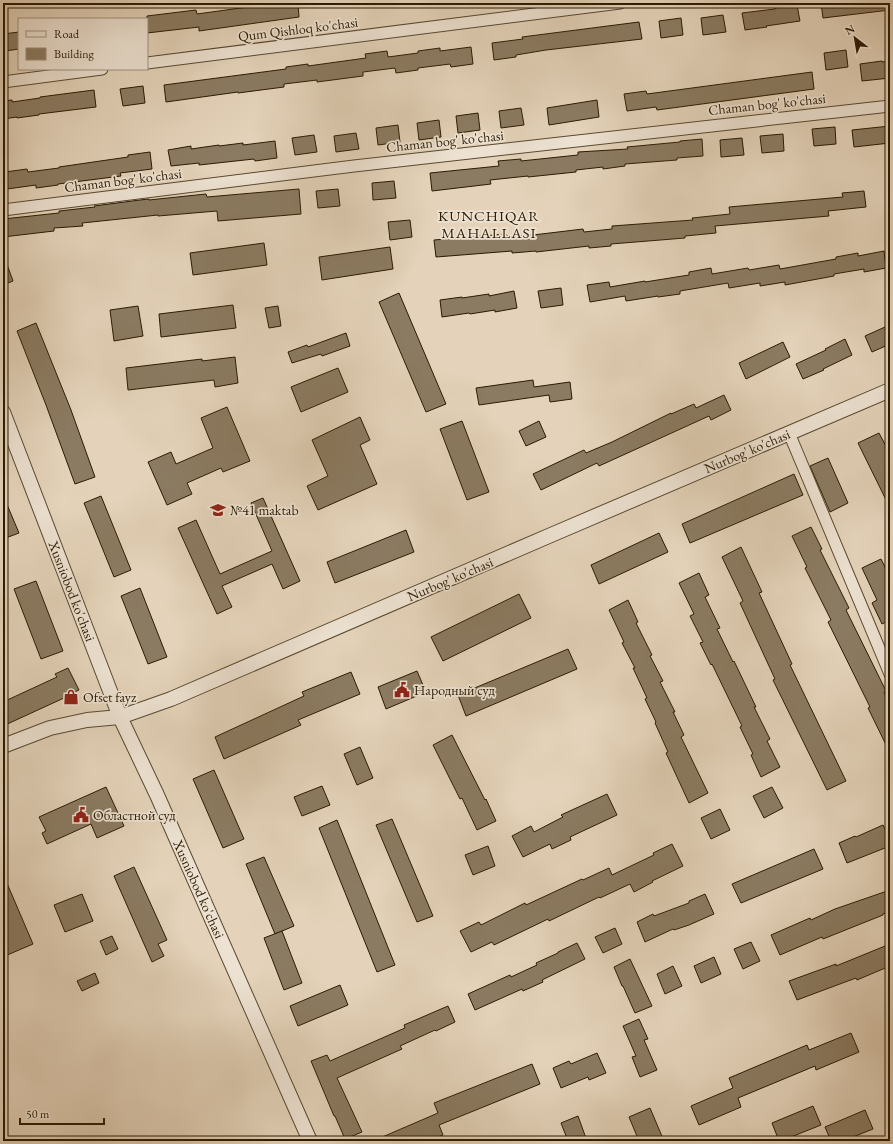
<svg xmlns="http://www.w3.org/2000/svg" width="893" height="1144" viewBox="0 0 893 1144" font-family="'EB Garamond',serif">
	<rect width="100%" height="100%" fill="#e4d3ba"/>
	<filter id="stains"><feTurbulence type="fractalNoise" baseFrequency=".005" numOctaves="4"/><feColorMatrix values="0 0 0 0 .2 0 0 0 0 .09 0 0 0 0 .02 0 0 0 .5 -.17"/></filter>
	<radialGradient id="worn" r=".72"><stop offset=".6" stop-color="#630" stop-opacity="0"/><stop offset="1" stop-color="#630" stop-opacity=".3"/></radialGradient>
	<!-- building -->
	<g fill="#8b7b62" stroke="#2b1b02">
		<polygon points="277,3 298,3 299,17 199,31 199,27 147,33 147,16 196,10 197,14"/>
		<polygon points="821,3 890,3 890,10 823,18"/>
		<polygon points="797,5 800,21 766,26 767,27 745,30 742,13 775,9 775,8"/>
		<polygon points="723,15 726,32 703,35 701,18"/>
		<polygon points="681,18 683,35 661,38 659,21"/>
		<polygon points="639,22 642,39 546,50 516,55 516,57 494,60 492,43 523,39 522,37"/>
		<polygon points="19,32 19,49 5,51 3,34"/>
		<polygon points="471,47 473,64 451,67 450,64 418,68 418,70 396,73 395,68 363,72 363,76 317,82 317,80 284,84 284,87 238,93 238,92 166,102 164,85 286,69 286,67 308,64 308,66 366,58 365,54 387,51 388,57 418,53 418,51 440,48 440,51"/>
		<polygon points="846,50 848,67 826,70 824,53"/>
		<polygon points="882,61 882,62 890,61 890,78 862,81 860,64"/>
		<polygon points="812,72 814,89 657,110 656,107 627,111 624,94 646,91 647,94"/>
		<polygon points="143,86 145,103 123,106 120,89"/>
		<polygon points="94,90 96,107 39,114 39,115 17,118 17,117 3,119 3,101 12,100 12,102 40,98 40,97"/>
		<polygon points="597,100 599,117 549,125 547,108"/>
		<polygon points="521,108 524,125 501,128 499,111"/>
		<polygon points="478,113 480,130 458,133 456,116"/>
		<polygon points="439,120 441,137 419,140 417,123"/>
		<polygon points="398,125 400,142 378,145 376,128"/>
		<polygon points="890,126 890,143 854,147 852,130"/>
		<polygon points="835,127 836,144 814,146 812,129"/>
		<polygon points="356,133 359,149 336,152 334,136"/>
		<polygon points="783,134 784,151 762,153 760,136"/>
		<polygon points="314,135 317,152 295,155 292,138"/>
		<polygon points="742,138 744,155 721,157 720,140"/>
		<polygon points="702,139 703,156 677,158 677,160 625,164 625,166 603,169 603,167 576,170 576,172 528,177 528,176 490,180 491,184 432,191 430,173 499,166 498,161 521,159 521,161 578,155 578,152 628,149 627,147 680,142 680,141"/>
		<polygon points="275,141 277,158 255,161 254,159 199,165 199,163 171,166 168,150 191,146 191,149 219,145 219,146 243,143 243,145"/>
		<polygon points="150,152 152,169 120,173 121,176 58,184 58,185 36,188 36,185 7,189 5,172 27,169 28,172 59,168 59,167 128,157 128,155"/>
		<polygon points="394,181 396,198 373,200 372,183"/>
		<polygon points="299,189 301,214 218,221 217,211 158,216 158,215 82,223 83,226 54,228 54,231 3,237 3,219 59,213 59,211 95,207 94,206 140,200 149,199 149,200 206,194 207,197"/>
		<polygon points="338,189 340,206 318,208 316,191"/>
		<polygon points="864,191 866,207 828,211 829,216 715,226 716,233 685,236 685,238 611,244 611,246 589,248 589,246 536,252 536,251 512,253 512,251 436,257 434,240 506,234 506,236 533,235 583,229 584,232 612,229 612,226 693,220 692,218 730,214 729,207 843,197 842,193"/>
		<polygon points="410,220 412,237 390,240 388,222"/>
		<polygon points="264,243 267,265 193,275 190,253"/>
		<polygon points="390,247 393,269 322,280 319,257"/>
		<polygon points="884,251 886,268 864,272 864,269 834,274 834,276 785,285 785,282 760,286 760,283 729,288 728,283 680,291 680,294 658,297 658,296 626,301 625,296 590,302 587,285 609,282 610,287 645,281 645,282 689,275 689,272 711,268 712,274 748,268 749,270 779,265 780,269 836,259 836,257 858,253 858,256"/>
		<polygon points="3,256 4,256 13,281 3,285"/>
		<polygon points="561,288 563,305 541,308 538,291"/>
		<polygon points="514,291 517,308 495,312 495,310 470,314 469,313 442,317 440,300 462,297 462,298 489,294 489,296"/>
		<polygon points="399,293 446,404 426,412 379,302"/>
		<polygon points="233,305 236,328 161,337 159,314"/>
		<polygon points="138,306 143,336 114,341 110,310"/>
		<polygon points="278,306 281,326 269,328 265,308"/>
		<polygon points="36,323 71,410 95,477 75,484 46,405 17,331"/>
		<polygon points="885,327 890,337 890,344 872,352 865,336"/>
		<polygon points="346,333 350,346 322,356 321,354 292,363 288,352 307,345 308,347"/>
		<polygon points="845,339 852,355 823,369 824,370 803,379 796,364 826,350 825,349"/>
		<polygon points="783,342 790,357 746,379 739,363"/>
		<polygon points="235,357 238,383 215,387 214,380 128,390 126,368 202,359 202,361"/>
		<polygon points="338,368 348,392 301,412 291,387"/>
		<polygon points="533,380 534,387 570,382 572,399 550,402 549,395 479,405 476,388"/>
		<polygon points="724,395 731,410 711,420 709,416 599,466 597,463 541,490 533,474 584,450 586,453 612,442 671,413 671,414 694,404 696,408"/>
		<polygon points="227,407 250,461 223,472 221,468 187,483 192,494 167,505 148,462 171,452 176,464 213,448 201,418"/>
		<polygon points="360,417 370,440 360,445 377,484 318,510 307,486 328,476 312,440"/>
		<polygon points="462,421 489,492 467,500 440,429"/>
		<polygon points="539,421 546,437 526,446 519,431"/>
		<polygon points="879,433 890,454 890,508 858,443"/>
		<polygon points="828,458 848,503 830,512 810,466"/>
		<polygon points="794,474 803,495 690,543 682,524"/>
		<polygon points="3,495 19,533 3,539"/>
		<polygon points="101,496 131,570 114,577 84,503"/>
		<polygon points="263,498 300,581 283,589 272,564 222,586 232,607 217,614 178,528 196,520 220,574 272,551 251,503"/>
		<polygon points="811,527 822,549 820,550 849,608 846,610 886,691 884,692 890,705 890,753 868,708 870,707 828,622 831,620 805,568 807,567 792,536"/>
		<polygon points="406,530 414,552 335,583 327,562"/>
		<polygon points="659,533 668,552 599,584 591,565"/>
		<polygon points="741,547 762,592 759,593 792,664 790,665 846,781 827,790 773,680 775,679 740,603 743,601 722,557"/>
		<polygon points="881,559 890,577 890,620 882,624 872,603 877,600 862,568"/>
		<polygon points="699,573 709,595 705,597 720,628 717,629 733,662 734,661 756,707 754,707 770,739 767,741 780,767 761,777 751,755 753,754 740,727 742,726 712,664 711,665 700,643 703,642 690,616 694,614 679,583"/>
		<polygon points="36,581 63,651 41,659 14,589"/>
		<polygon points="140,588 167,657 148,664 121,596"/>
		<polygon points="519,594 531,618 443,661 431,637"/>
		<polygon points="628,600 638,622 636,623 652,655 650,656 663,681 660,682 675,712 673,712 684,735 681,737 708,793 689,803 666,753 668,752 655,723 656,722 645,699 647,698 633,668 635,668 622,643 624,642 609,610"/>
		<polygon points="568,649 577,669 466,716 458,695"/>
		<polygon points="68,668 79,690 64,697 64,698 3,726 3,702 57,677 55,674"/>
		<polygon points="417,671 426,692 386,709 378,687"/>
		<polygon points="351,672 360,694 298,720 301,725 224,759 215,737 304,696 302,692"/>
		<polygon points="452,735 485,800 486,799 496,821 477,830 462,798 460,799 433,745"/>
		<polygon points="360,747 373,778 357,785 344,754"/>
		<polygon points="214,770 244,839 223,848 193,779"/>
		<polygon points="322,786 330,805 302,816 294,797"/>
		<polygon points="106,787 124,826 97,838 91,824 47,844 42,833 46,831 39,817"/>
		<polygon points="772,787 783,808 764,818 753,796"/>
		<polygon points="607,794 617,815 570,837 571,840 552,849 550,844 523,857 512,836 531,826 534,832 563,817 561,815"/>
		<polygon points="720,809 730,830 711,839 701,818"/>
		<polygon points="392,819 433,916 417,922 376,825"/>
		<polygon points="337,820 395,965 377,972 319,828"/>
		<polygon points="883,825 890,840 890,846 847,863 839,843 855,836 856,837"/>
		<polygon points="672,844 683,866 652,881 653,882 634,892 630,884 600,898 599,897 549,921 548,919 494,945 492,942 471,952 460,931 479,922 481,925 525,903 526,905 582,879 583,880 609,868 612,875 654,855 653,853"/>
		<polygon points="488,846 495,866 473,875 465,855"/>
		<polygon points="814,849 823,869 741,903 732,884"/>
		<polygon points="264,857 294,926 275,934 246,864"/>
		<polygon points="134,867 167,940 158,944 164,956 152,962 114,876"/>
		<polygon points="3,874 33,944 5,956 3,951"/>
		<polygon points="890,890 890,911 883,914 883,915 823,939 822,937 780,955 771,935 810,918 811,920 835,909"/>
		<polygon points="82,894 93,921 65,932 54,905"/>
		<polygon points="705,894 714,914 689,925 674,930 673,929 645,942 637,922 653,914 654,916 689,903 689,901"/>
		<polygon points="615,928 622,944 603,953 595,937"/>
		<polygon points="282,931 302,983 284,990 264,938"/>
		<polygon points="112,936 118,949 106,955 100,941"/>
		<polygon points="751,942 760,961 743,969 734,949"/>
		<polygon points="577,943 585,959 542,980 543,982 523,991 522,989 475,1010 468,994 510,975 511,977 537,965 536,963 558,953 558,952"/>
		<polygon points="890,944 890,966 857,980 856,978 797,1000 789,981 836,964 836,966"/>
		<polygon points="714,957 721,974 701,983 694,966"/>
		<polygon points="630,959 652,1006 635,1013 623,986 622,986 614,967"/>
		<polygon points="673,966 682,986 665,994 657,974"/>
		<polygon points="95,973 99,983 82,991 77,981"/>
		<polygon points="340,985 348,1005 298,1026 290,1006"/>
		<polygon points="448,1006 455,1022 436,1031 435,1030 400,1046 402,1049 337,1078 362,1132 345,1139 335,1116 334,1116 311,1061 327,1055 330,1061 405,1028 404,1025"/>
		<polygon points="639,1019 648,1039 644,1040 657,1070 640,1077 632,1057 636,1056 623,1026"/>
		<polygon points="851,1033 859,1052 816,1070 815,1066 738,1098 741,1107 699,1125 691,1106 733,1088 729,1078 807,1045 809,1050"/>
		<polygon points="597,1053 606,1073 589,1080 588,1077 561,1088 553,1068 569,1061 571,1064"/>
		<polygon points="532,1064 540,1084 439,1125 443,1135 428,1141 373,1141 438,1113 434,1103"/>
		<polygon points="813,1106 821,1125 781,1141 779,1141 772,1123"/>
		<polygon points="650,1108 664,1141 639,1141 629,1117"/>
		<polygon points="865,1110 873,1129 843,1141 831,1141 825,1127"/>
		<polygon points="578,1116 587,1141 568,1141 561,1123"/>
	</g>
	<g fill="none" stroke-linecap="round" stroke-linejoin="round">
		<defs>
			<g id="minor">
				<polyline points="147,63 620,3"/>
				<polyline points="3,82 102,69"/>
				<polyline points="3,210 354,166 890,106"/>
				<polyline points="789,433 890,674"/>
			</g>
			<g id="tertiary">
				<polyline points="3,412 120,717 157,795 310,1141"/>
				<polyline points="3,746 50,728 87,720 120,717 171,699 551,535 890,390"/>
			</g>
		</defs>
		<!-- minor casing -->
		<use href="#minor" stroke="#594930" stroke-width="13"/>
		<!-- tertiary casing -->
		<use href="#tertiary" stroke="#594930" stroke-width="16"/>
		<!-- minor -->
		<use href="#minor" stroke="#ede2d2" stroke-width="11"/>
		<!-- tertiary -->
		<use href="#tertiary" stroke="#ede2d2" stroke-width="14"/>
	</g>
	<!-- icons -->
	<defs>
		<symbol id="school-bare" viewBox="-9 -9 18 18"><path d="M0-5L7-2L0 1L-7-2ZM-4 1L0 2.5L4 1V4Q0 6-4 4Z" fill="#8f2418" stroke="#ede2d2" stroke-width="2.5" paint-order="stroke"/></symbol>
		<symbol id="civic-bare" viewBox="-9 -9 18 18"><path d="M-.6-6.5H3V-4.5H.6V-3L4-1V1h2V6H-6V1h2V-1L-.6-3ZM-1.2 2.5V6h2.4V2.5Z" fill="#8f2418" stroke="#ede2d2" stroke-width="2.5" paint-order="stroke"/></symbol>
		<symbol id="shop-bare" viewBox="-9 -9 18 18"><path d="M-5-2.5h2.3a2.7 3.5 0 0 1 5.4 0H5L5.5 6h-11ZM-1.5-2.5h3a1.5 2.3 0 0 0-3 0Z" fill="#8f2418" stroke="#ede2d2" stroke-width="2.5" paint-order="stroke"/></symbol>
	</defs>
	<g fill-rule="evenodd">
		<use href="#school-bare" x="207" y="499" width="22" height="22"/>
		<use href="#civic-bare" x="391" y="679" width="22" height="22"/>
		<use href="#shop-bare" x="60" y="686" width="22" height="22"/>
		<use href="#civic-bare" x="70" y="804" width="22" height="22"/>
	</g>
	<g text-anchor="middle" stroke-width="3.5" stroke-linejoin="round" paint-order="stroke">
		<!-- street labels -->
		<g font-size="14" fill="#2b1b02" stroke="#ede2d2">
			<text transform="translate(298 29) rotate(-7)" y="5">Qum Qishloq ko'chasi</text>
			<text transform="translate(767 104) rotate(-6)" y="5">Chaman bog' ko'chasi</text>
			<text transform="translate(445 141) rotate(-6)" y="5">Chaman bog' ko'chasi</text>
			<text transform="translate(123 180) rotate(-7)" y="5">Chaman bog' ko'chasi</text>
			<text transform="translate(747 451) rotate(-23)" y="5">Nurbog' ko'chasi</text>
			<text transform="translate(450 579) rotate(-23)" y="5">Nurbog' ko'chasi</text>
			<text transform="translate(72 591) rotate(69)" y="5">Xusniobod ko'chasi</text>
			<text transform="translate(199 889) rotate(66)" y="5">Xusniobod ko'chasi</text>
		</g>
		<!-- poi labels -->
		<g font-size="14" fill="#2b1b02" stroke="#ede2d2" text-anchor="start">
			<text x="230" y="515">№41 maktab</text>
			<text x="414" y="695">Народный суд</text>
			<text x="83" y="702">Ofset fayz</text>
			<text x="93" y="820">Областной суд</text>
		</g>
		<!-- neighbourhood labels -->
		<g font-size="15" letter-spacing="1" fill="#2b1b02" stroke="#ede2d2">
			<text x="489" y="221">KUNCHIQAR<tspan x="489" dy="17">MAHALLASI</tspan></text>
		</g>
	</g>
	<!-- margin -->
	<rect width="893" height="1144" fill="none" stroke="#e4d3ba" stroke-width="16"/>
	<rect x="4" y="4" width="885" height="1136" fill="none" stroke="#2b1b02" stroke-width="2"/>
	<rect x="8" y="8" width="877" height="1128" fill="none" stroke="#2b1b02"/>
	<!-- legend -->
	<rect x="18" y="18" width="130" height="52" fill="#ede2d2" stroke="#9f927f"/>
	<rect x="26" y="31" width="20" height="6" fill="#ede2d2" stroke="#9f927f"/>
	<text x="54" y="38" font-size="12" fill="#2b1b02">Road</text>
	<rect x="26" y="48" width="20" height="12" fill="#8b7b62" stroke="#9f927f"/>
	<text x="54" y="58" font-size="12" fill="#2b1b02">Building</text>
	<!-- north arrow -->
	<g transform="translate(855 38) rotate(329)" stroke="#ede2d2" stroke-width="3" paint-order="stroke">
	<path d="M0-3L7 15L0 10L-7 15Z" fill="#2b1b02"/>
	<text y="-6" font-size="11" font-weight="bold" text-anchor="middle" fill="#2b1b02">N</text>
	</g>
	<!-- scale -->
	<path d="M20 1118v6h84v-6" fill="none" stroke="#2b1b02" stroke-width="2"/>
	<text x="26" y="1118" font-size="12" fill="#2b1b02" stroke="#ede2d2" stroke-width="3" paint-order="stroke">50 m</text>
	<rect width="100%" height="100%" filter="url(#stains)"/>
	<rect width="100%" height="100%" fill="url(#worn)"/>
</svg>
